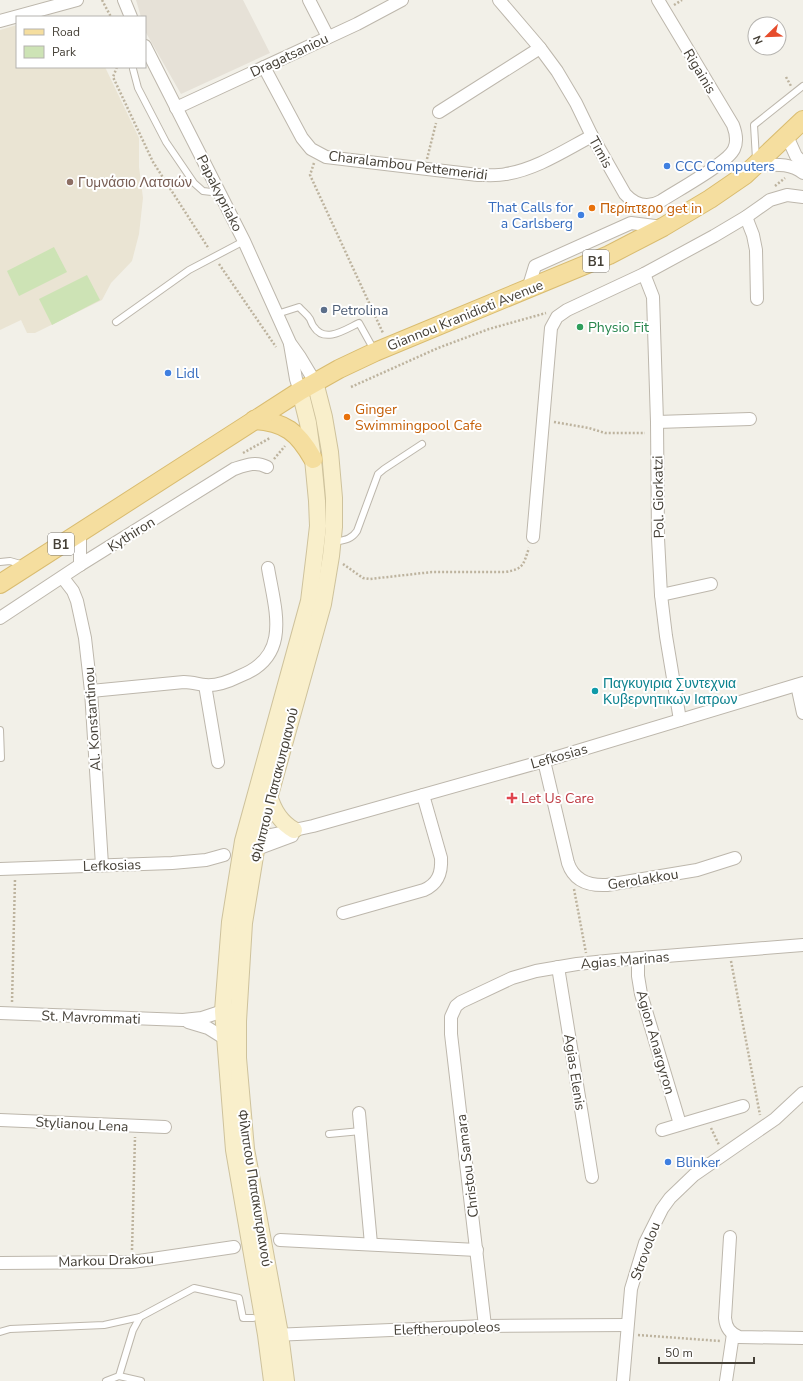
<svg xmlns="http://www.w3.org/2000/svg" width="803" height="1381" viewBox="0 0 803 1381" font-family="'Nunito Sans',sans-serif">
	<rect width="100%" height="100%" fill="#f2f0e8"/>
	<!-- residential -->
	<polygon fill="#e6e1d7" points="136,0 243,0 270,53 181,94 145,31 145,17 141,17"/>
	<!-- education -->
	<polygon fill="#eae4d3" points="17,25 17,67 105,67 139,138 139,167 143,198 139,234 132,261 111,283 102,300 35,333 27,333 21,320 0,330 0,30"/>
	<!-- green -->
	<g fill="#cde3b5">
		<polygon points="54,247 67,272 19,296 7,271"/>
		<polygon points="87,275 100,300 52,325 39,299"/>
	</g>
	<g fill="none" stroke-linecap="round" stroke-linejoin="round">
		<defs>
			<g id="service">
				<polyline points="133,67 133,69 138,88 166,142 194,183 203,191 220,193"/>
				<polyline points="756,159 754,125 803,86"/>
				<path d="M 277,314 L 299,307 C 302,311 307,314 310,319 C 311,321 312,325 314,327 C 325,344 346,329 359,323 L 374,350"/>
				<polyline points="116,322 189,270 244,241"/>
				<path d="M 334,542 C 344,540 351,540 357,531 L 378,474 L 384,469 L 422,444"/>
				<polyline points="0,562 10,561 24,565"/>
				<polyline points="0,730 1,758"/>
				<polyline points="329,1134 361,1131"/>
				<polyline points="0,1332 10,1329 104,1325 140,1317"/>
				<polyline points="119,1376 133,1330 140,1317 194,1288 239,1298 243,1318 253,1318"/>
				<polyline points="106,1381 119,1376 141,1381"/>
			</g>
			<g id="minor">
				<polyline points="124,0 131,17"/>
				<polyline points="309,0 328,37"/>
				<path d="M 499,0 L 540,48 L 557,71 L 576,103 L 592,136 L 625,194 C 635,205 647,209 661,201 C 676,191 728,163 734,149 C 738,141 736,133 733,125 L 658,0"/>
				<polyline points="0,21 77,0"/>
				<polyline points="145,46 244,241 290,343 300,357 315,382"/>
				<path d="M 264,67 L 302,138 L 311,149 L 326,157 L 478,175 C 487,175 497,176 506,174 C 537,169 565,150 592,136"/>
				<polyline points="176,108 357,24 402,0"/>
				<polyline points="439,112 540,48"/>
				<polyline points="787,136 796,156 803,163"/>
				<path d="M 757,165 C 772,165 790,162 803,173"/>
				<polyline points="746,217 753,235 756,250 757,299"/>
				<polyline points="644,274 653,297 657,422 658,538 661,595 666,636 680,720"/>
				<polyline points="528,289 535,266 631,223 663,227"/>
				<polyline points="290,344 296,379 300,391"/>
				<polyline points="657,422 750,419"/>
				<polyline points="80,531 80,565"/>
				<polyline points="533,537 551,328 557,317 567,310 644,274 714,236 746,217 770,200 787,195 803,197"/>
				<polyline points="63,578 73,591 77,601 85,638 91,691 102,865"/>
				<polyline points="661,595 711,584"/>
				<path d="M 0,618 L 80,565 L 234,469 C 246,465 256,461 267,467"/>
				<polyline points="205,685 218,762"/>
				<polyline points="797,685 803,713"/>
				<path d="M 91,691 L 184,682 C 191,682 198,684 205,685 C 216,686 230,681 240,676 C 292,656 275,610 268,568"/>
				<path d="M 544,761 L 568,863 C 574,881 589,886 607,885 L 697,870 L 735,858"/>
				<polyline points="252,839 313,826 544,761 803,683"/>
				<polyline points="249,852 292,836"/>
				<polyline points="0,869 172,863 206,860 224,855"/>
				<path d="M 343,913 L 424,890 C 438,884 442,873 441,858 L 423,795"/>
				<polyline points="638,959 638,976 641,994 680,1124"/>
				<polyline points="558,967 592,1177"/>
				<polyline points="0,1013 183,1020 202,1018 223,1011"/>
				<polyline points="188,1022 208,1028 224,1038"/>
				<polyline points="359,1113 371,1244"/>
				<polyline points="0,1120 165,1127"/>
				<polyline points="662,1130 743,1106"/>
				<path d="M 730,1237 L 725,1318 C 726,1328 730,1333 739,1337 L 803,1338"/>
				<polyline points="280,1240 477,1250"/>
				<polyline points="0,1263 132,1262 234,1247"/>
				<polyline points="485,1326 451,1034 451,1017 456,1006 461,1002 512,978 536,971 577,964 616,960 803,945"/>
				<polyline points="273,1335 485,1326 627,1325"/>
				<polyline points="623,1381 631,1289 645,1243 662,1209 670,1198 694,1175 775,1119 803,1093"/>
				<polyline points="726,1381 733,1334"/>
			</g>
			<g id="secondary">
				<path d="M 269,795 C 273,810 280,822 294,830"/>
				<polyline points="272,1381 266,1335 234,1150 223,1011 230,922 243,841 309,601 315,552 318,526 317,501 313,459 308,423 300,391"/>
				<polyline points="286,1381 280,1334 246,1149 238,1058 238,1021 244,923 258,838 323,604 331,556 334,527 334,498 330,452 324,417 315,382"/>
			</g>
			<g id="primary">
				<path d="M 254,420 C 285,422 298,432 313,459"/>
				<polyline points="0,584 300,391 339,369 375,352 609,255 663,227 710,199 745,175 803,120"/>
			</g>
		</defs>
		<!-- service casing -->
		<use href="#service" stroke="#bdb7ac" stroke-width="8"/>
		<!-- minor casing -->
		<use href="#minor" stroke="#bdb7ac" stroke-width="14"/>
		<!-- secondary casing -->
		<use href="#secondary" stroke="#cec29c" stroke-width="18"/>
		<!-- primary casing -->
		<use href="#primary" stroke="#d9bc70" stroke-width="20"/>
		<!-- path -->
		<g stroke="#bdb39e" stroke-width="2.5" stroke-dasharray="2 2" stroke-linecap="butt">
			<polyline points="102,0 111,17"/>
			<polyline points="674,5 682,0"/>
			<polyline points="117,67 113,77 153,162 209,249"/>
			<polyline points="786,77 791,86"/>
			<polyline points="427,159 436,123"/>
			<polyline points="314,163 310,175 383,333"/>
			<polyline points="775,186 785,178"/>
			<polyline points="219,264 276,347"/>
			<polyline points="351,387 438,348 489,329 546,313"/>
			<polyline points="554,422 589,428 605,433 645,433"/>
			<polyline points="243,453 270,438"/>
			<polyline points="274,459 285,446"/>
			<path d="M 343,564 L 363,578 L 370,579 L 432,572 L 505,572 C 524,569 523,565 529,548"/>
			<polyline points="574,889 586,953"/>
			<polyline points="731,961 760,1115"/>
			<polyline points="12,1002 15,879"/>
			<polyline points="711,1128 719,1145"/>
			<polyline points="132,1250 135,1137"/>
			<polyline points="638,1335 720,1341"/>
		</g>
		<!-- service -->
		<use href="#service" stroke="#fff" stroke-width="6"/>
		<!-- minor -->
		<use href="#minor" stroke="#fff" stroke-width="12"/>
		<!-- secondary -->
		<use href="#secondary" stroke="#f9efcb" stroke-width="16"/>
		<!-- primary -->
		<use href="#primary" stroke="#f5de9f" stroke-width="18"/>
	</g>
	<!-- markers -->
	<g fill="#3f7fe0" stroke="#fff" stroke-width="1.5">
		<circle cx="667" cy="166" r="4"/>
		<circle cx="581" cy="215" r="4"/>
		<circle cx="168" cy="373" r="4"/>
		<circle cx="668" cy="1162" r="4"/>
	</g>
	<circle fill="#8d6e63" stroke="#fff" stroke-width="1.5" cx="70" cy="182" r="4"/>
	<g fill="#e8710a" stroke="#fff" stroke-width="1.5">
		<circle cx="592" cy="208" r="4"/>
		<circle cx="347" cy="417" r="4"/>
	</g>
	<circle fill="#5c6f8a" stroke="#fff" stroke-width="1.5" cx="324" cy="310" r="4"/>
	<circle fill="#2e9e5b" stroke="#fff" stroke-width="1.5" cx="580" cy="327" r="4"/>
	<circle fill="#0f9aa8" stroke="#fff" stroke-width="1.5" cx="595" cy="691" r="4"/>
	<path fill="#e0444e" stroke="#fff" stroke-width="1.5" d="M510 792h4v4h4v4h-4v4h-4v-4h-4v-4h4z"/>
	<g text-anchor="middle" stroke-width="4" stroke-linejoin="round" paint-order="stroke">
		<!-- shield labels -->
		<g fill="#fff" stroke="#7d7973" stroke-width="1">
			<rect x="583" y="250" width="26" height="22" rx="3"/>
			<rect x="48" y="533" width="26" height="22" rx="3"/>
		</g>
		<g font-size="13" font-weight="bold" fill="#454037">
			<text x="596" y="266">B1</text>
			<text x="61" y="549">B1</text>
		</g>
		<!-- street labels -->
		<g font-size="14" fill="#454037" stroke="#fff">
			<text transform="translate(289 55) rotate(-25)" y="5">Dragatsaniou</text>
			<text transform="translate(700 71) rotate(59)" y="5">Rigainis</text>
			<text transform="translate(601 152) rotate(61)" y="5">Timis</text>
			<text transform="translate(408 165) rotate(7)" y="5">Charalambou Pettemeridi</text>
			<text transform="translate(220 193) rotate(63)" y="5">Papakypriako</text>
			<text transform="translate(465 315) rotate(-22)" y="5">Giannou Kranidioti Avenue</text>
			<text transform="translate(658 497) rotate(-91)" y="5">Pol. Giorkatzi</text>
			<text transform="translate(131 534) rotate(-32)" y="5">Kythiron</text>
			<text transform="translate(92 719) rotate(-94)" y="5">Al. Konstantinou</text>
			<text transform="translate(559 756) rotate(-16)" y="5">Lefkosias</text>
			<text transform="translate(274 785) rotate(-76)" y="5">Φίλιππου Παπακυπριανού</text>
			<text transform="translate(112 865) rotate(-2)" y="5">Lefkosias</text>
			<text transform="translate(643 879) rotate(-9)" y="5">Gerolakkou</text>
			<text transform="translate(625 960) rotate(-5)" y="5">Agias Marinas</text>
			<text transform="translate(91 1017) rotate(2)" y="5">St. Mavrommati</text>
			<text transform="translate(656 1042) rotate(74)" y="5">Agion Anargyron</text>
			<text transform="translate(575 1072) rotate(81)" y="5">Agias Elenis</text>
			<text transform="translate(82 1124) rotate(3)" y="5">Stylianou Lena</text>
			<text transform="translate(467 1166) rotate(-97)" y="5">Christou Samara</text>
			<text transform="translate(255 1188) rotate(81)" y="5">Φίλιππου Παπακυπριανού</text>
			<text transform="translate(645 1251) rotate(-70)" y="5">Strovolou</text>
			<text transform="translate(106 1260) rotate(-2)" y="5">Markou Drakou</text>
			<text transform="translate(447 1328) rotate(-2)" y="5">Eleftheroupoleos</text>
		</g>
		<!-- shop labels -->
		<g font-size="14" fill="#366cbe" stroke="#fff" text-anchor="start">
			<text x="675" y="171">CCC Computers</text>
			<text x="573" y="212" text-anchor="end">That Calls for<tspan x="573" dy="16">a Carlsberg</tspan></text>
			<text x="176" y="378">Lidl</text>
			<text x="676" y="1167">Blinker</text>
		</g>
		<!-- education labels -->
		<g font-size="14" fill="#785e54" stroke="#fff" text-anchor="start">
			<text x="78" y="187">Γυμνάσιο Λατσιών</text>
		</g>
		<!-- food labels -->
		<g font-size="14" fill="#c56008" stroke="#fff" text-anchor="start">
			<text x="600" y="213">Περίπτερο get in</text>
			<text x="355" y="414">Ginger<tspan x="355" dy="16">Swimmingpool Cafe</tspan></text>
		</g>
		<!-- service labels -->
		<g font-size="14" fill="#4e5e75" stroke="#fff" text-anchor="start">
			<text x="332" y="315">Petrolina</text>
		</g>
		<!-- leisure labels -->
		<g font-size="14" fill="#27864d" stroke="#fff" text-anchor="start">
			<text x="588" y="332">Physio Fit</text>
		</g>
		<!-- culture labels -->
		<g font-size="14" fill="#0d838f" stroke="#fff" text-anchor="start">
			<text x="603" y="688">Παγκυγιρια Συντεχνια<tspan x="603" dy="16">Κυβερνητικων Ιατρων</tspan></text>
		</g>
		<!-- health labels -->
		<g font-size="14" fill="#be3a42" stroke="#fff" text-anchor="start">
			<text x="521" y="803">Let Us Care</text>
		</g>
	</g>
	<!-- legend -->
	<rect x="16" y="16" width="130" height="52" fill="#ffffff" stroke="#b5b3af"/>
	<rect x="24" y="29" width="20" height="6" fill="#f5de9f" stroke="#b5b3af"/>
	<text x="52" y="36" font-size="12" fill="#454037">Road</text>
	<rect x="24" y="46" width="20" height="12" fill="#cde3b5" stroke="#b5b3af"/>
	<text x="52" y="56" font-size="12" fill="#454037">Park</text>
	<!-- north arrow -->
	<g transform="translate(767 36) rotate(247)"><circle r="19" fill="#ffffff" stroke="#b5b3af"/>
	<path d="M0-3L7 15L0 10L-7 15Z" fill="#e64c2c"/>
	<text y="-6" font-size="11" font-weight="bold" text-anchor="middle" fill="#454037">N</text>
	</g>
	<!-- scale -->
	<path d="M659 1357v6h95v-6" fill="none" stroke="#454037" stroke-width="2"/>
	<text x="665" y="1357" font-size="12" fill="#454037" stroke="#ffffff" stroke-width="3" paint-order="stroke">50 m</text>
</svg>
